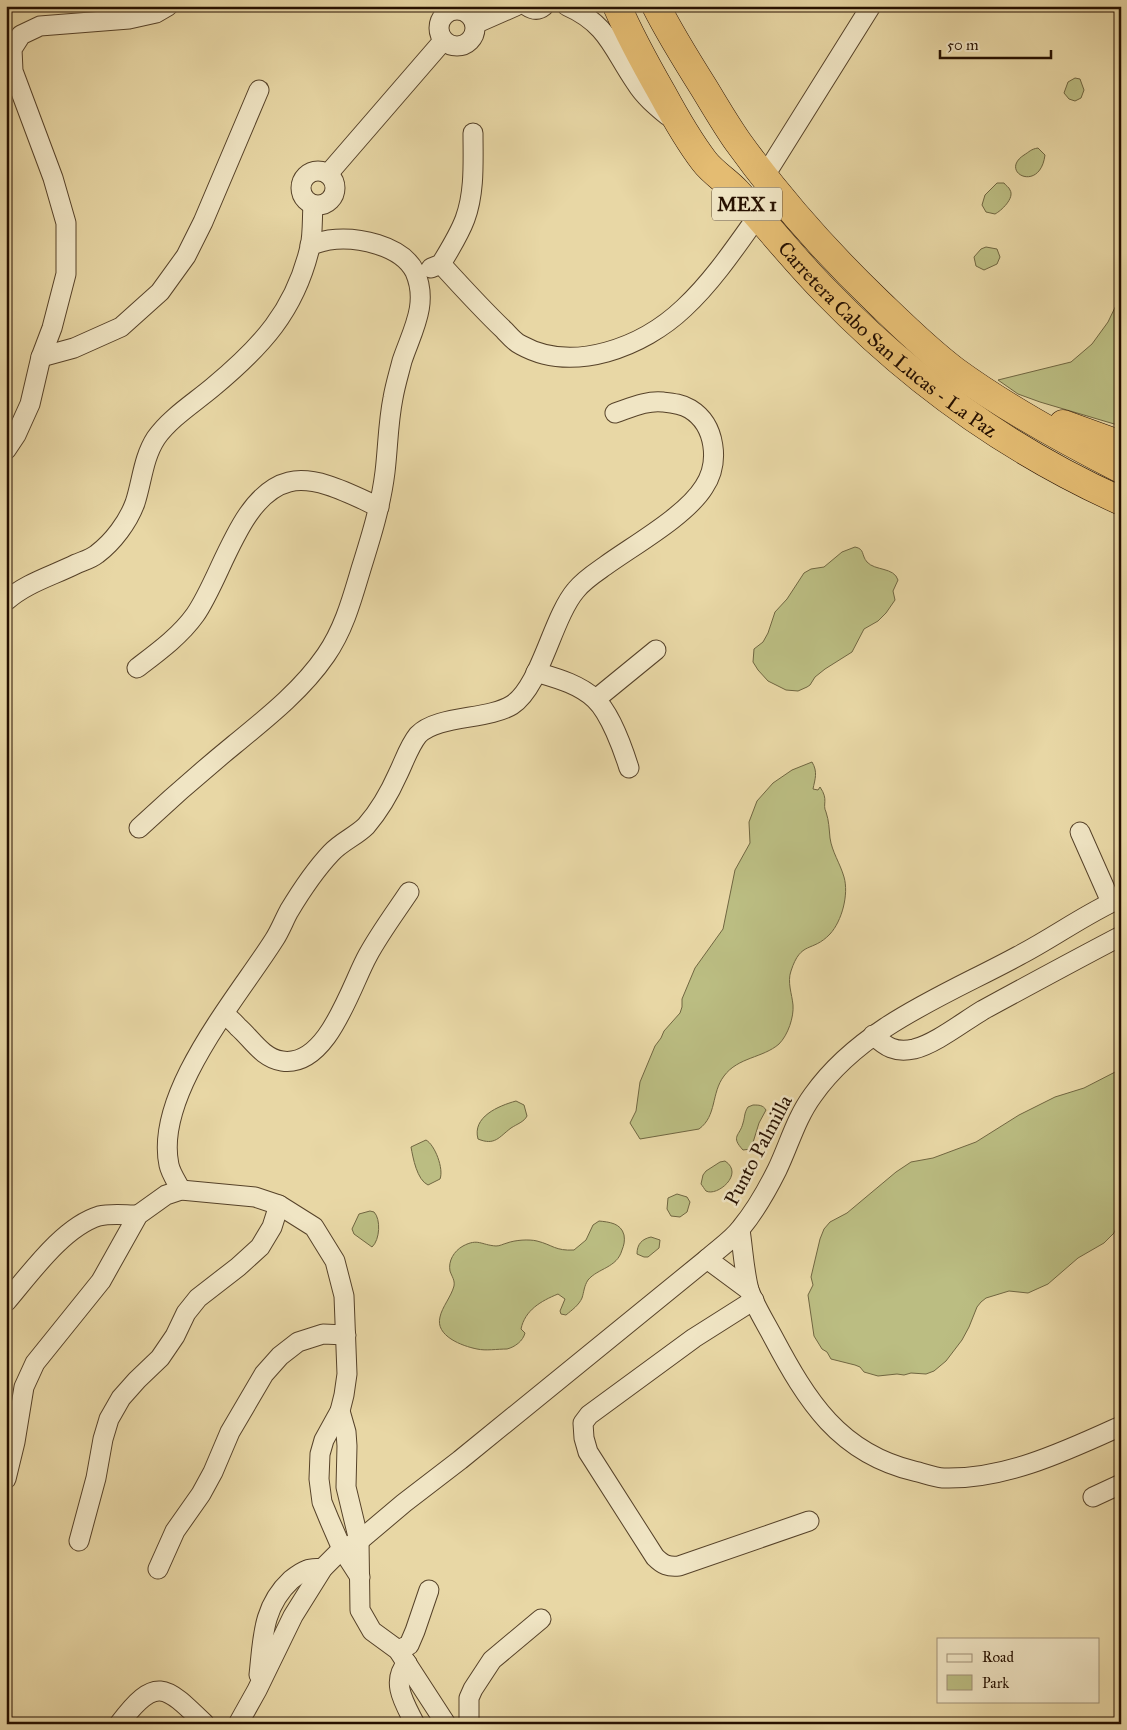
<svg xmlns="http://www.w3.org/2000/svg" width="1127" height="1730" viewBox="0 0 1127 1730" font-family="'IM FELL Great Primer',serif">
	<rect width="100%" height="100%" fill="#e8d7a5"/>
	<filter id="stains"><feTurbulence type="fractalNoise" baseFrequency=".004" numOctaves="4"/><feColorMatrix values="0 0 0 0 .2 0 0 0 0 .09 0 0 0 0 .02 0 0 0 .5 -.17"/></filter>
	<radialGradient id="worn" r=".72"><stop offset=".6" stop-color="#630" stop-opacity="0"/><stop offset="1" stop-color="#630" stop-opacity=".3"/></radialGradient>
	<!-- green -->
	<g fill="#bbbd82" stroke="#706641">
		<polygon points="1075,78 1080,79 1084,90 1081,98 1075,101 1069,99 1064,93 1068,82"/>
		<path d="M 1038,148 L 1045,155 C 1040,194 998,172 1024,155 C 1029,152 1031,149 1038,148 Z"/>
		<path d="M 997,183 L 1004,183 C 1006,186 1009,187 1010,190 C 1015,198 1001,211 995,214 L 986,212 L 982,205 L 985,195 Z"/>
		<polygon points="986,247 997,249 1000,257 997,264 984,270 976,266 974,257 981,249"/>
		<polygon points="1121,295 1121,426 1040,402 1018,394 998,380 1071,362 1092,344 1108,322"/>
		<path d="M 855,547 C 865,549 861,555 867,562 C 875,571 894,567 898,580 L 893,591 L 895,600 L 886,613 L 878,621 L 864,629 L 852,652 L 825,669 L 815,677 L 810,685 L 807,687 L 798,691 L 786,690 L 768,681 L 758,670 L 753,662 L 754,649 L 763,642 L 768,633 L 775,612 L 787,599 L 804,573 L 811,569 L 824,567 L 842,552 Z"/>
		<path d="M 812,762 C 818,772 815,779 813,789 L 818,790 L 820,787 C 829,800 822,804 826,812 C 829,821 829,828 830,838 C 832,852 840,863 844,877 C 849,894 842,921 830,934 C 812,953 801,940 791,971 C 787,982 792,994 793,1005 C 794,1017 788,1035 779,1044 C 763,1058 738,1057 724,1076 C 711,1093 717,1116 699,1129 L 640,1139 L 630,1123 L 636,1111 L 640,1082 L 655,1046 L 661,1038 L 664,1031 L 680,1013 L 682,1007 L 682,999 L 695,968 L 723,929 L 735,870 L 750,843 L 749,822 L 757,801 L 773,783 L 792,770 Z"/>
		<polygon points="1121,1069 1121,1215 1114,1233 1104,1243 1078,1258 1048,1284 1028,1293 1009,1291 986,1298 981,1302 977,1307 969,1327 962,1340 946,1361 934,1371 926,1374 911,1373 904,1375 897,1374 878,1376 864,1372 860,1367 855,1365 831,1359 827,1352 822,1349 814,1336 808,1295 813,1285 811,1277 820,1239 824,1229 830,1222 847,1213 896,1172 911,1162 933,1158 976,1142 1019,1115 1055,1097 1084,1088"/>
		<path d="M 516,1101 L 524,1105 L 527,1116 C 524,1122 517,1124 511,1128 C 499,1137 495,1146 478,1139 C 472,1117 498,1106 516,1101 Z"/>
		<path d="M 753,1105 C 759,1105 763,1105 766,1110 L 759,1123 L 751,1149 L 743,1150 C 730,1136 740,1136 743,1123 C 745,1117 744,1113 748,1107 Z"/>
		<path d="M 426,1140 C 435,1145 444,1169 440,1179 L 428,1185 C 417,1180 413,1158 411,1147 Z"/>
		<path d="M 725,1161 C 745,1174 717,1197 706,1191 C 705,1190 702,1185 701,1184 L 703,1175 L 706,1171 L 720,1162 Z"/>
		<polygon points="677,1194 687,1197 690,1202 687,1212 680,1217 671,1216 667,1209 668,1198"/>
		<path d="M 370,1211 L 374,1212 C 381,1219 380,1240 372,1247 L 354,1234 L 352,1229 L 359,1214 Z"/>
		<path d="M 599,1221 C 609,1222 621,1223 624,1235 C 625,1241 624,1245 622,1250 C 617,1268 598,1268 588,1280 C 584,1286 584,1292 582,1298 C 579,1305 572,1310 566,1315 L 561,1314 L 560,1311 L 565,1299 L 558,1294 C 541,1301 525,1310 521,1329 L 525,1333 C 523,1341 515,1347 507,1349 C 497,1349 486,1351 477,1349 C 462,1346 435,1336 440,1317 C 442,1307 451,1297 454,1286 C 455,1280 452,1277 450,1271 C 448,1261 454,1251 463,1246 C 478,1238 481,1245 496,1246 C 500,1246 503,1244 507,1243 C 515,1240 529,1239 537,1241 C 553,1245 555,1251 574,1250 L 586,1240 L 593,1225 Z"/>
		<path d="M 651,1237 L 660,1240 L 659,1248 L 648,1257 L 644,1257 L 637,1254 C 637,1244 642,1239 651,1237 Z"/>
	</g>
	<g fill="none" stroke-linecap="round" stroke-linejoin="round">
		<defs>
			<g id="minor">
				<path d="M 527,6 C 533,10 538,11 544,6"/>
				<path d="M 567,6 C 608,24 613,50 636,83 C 644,96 656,106 668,116"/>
				<circle cx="457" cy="28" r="18"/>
				<polyline points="475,24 516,6"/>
				<circle cx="318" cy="188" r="17"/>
				<polyline points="328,174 443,41"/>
				<polyline points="764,177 871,6"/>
				<path d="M 441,264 C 462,287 482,309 504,330 C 509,335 514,342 521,345 C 573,374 643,347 684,308 C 712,282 735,248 757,217"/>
				<path d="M 431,268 L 441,264 C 450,249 459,235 465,219 C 475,192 473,161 473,133"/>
				<polyline points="41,357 74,348 121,327 160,292 186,256 203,222 259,90"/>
				<polyline points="6,450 16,435 30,404 41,357 52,328 66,274 66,223 53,178 13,71 12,49 21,35 40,26 129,19 156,13 168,6"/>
				<path d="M 6,601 C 26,583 52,576 76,564 C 83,561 91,559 97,554 C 113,542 128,522 135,503 C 142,482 143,458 156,438 C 170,418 194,403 213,387 C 261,347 295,311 310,247 C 313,234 312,219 313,205"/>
				<path d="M 137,668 C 158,652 180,636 195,615 C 222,577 240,494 289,482 C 317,475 354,496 379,507"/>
				<path d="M 536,672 C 556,678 579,684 595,699 C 610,713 623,749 629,768"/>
				<polyline points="596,699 656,650"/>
				<path d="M 139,828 C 170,799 202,771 235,744 C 268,717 302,690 326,655 C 344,629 352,599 361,569 C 371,537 381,505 385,472 C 388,447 388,423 393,398 C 395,386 399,373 402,361 C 412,331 429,304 415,272 C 402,245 356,236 329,240 C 323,241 316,244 310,245"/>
				<polyline points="1080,832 1111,902"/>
				<path d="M 224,1014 C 229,1018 234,1022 238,1027 C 252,1039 262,1058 282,1061 C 328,1068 351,985 368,955 C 380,933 395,913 409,892"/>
				<path d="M 873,1035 C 886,1047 895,1053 914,1049 C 935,1044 963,1022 983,1010 C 1029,985 1075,960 1121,936"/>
				<path d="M 181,1190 C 177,1182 171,1174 169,1165 C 154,1094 238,997 274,940 C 280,931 284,920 289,911 C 301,891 315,870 331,853 C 341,842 356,836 366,826 C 379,811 390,792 398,774 C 404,762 409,746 418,735 C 437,715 488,720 512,705 C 541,686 552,618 576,590 C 584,580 595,573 605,566 C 634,545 686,516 704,487 C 720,463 716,425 690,409 C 682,404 672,403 663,402 C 647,400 630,408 615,413"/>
				<path d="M 740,1230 C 743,1249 744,1271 749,1290 C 755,1306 765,1322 773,1337 C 807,1401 839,1453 914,1471 C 923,1473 934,1477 943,1478 C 1005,1480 1066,1451 1121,1426"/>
				<polyline points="707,1259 749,1290"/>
				<path d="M 754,1300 L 694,1338 L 589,1415 L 583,1423 L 584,1438 L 588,1452 L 655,1557 C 663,1565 668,1567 679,1566 L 809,1521"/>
				<path d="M 6,1302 C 30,1274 63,1227 99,1216 C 111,1213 125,1215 138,1215"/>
				<polyline points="340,1411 346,1432 347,1446 346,1487 359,1541 360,1610 372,1631 398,1650 446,1724"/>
				<polyline points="6,1479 15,1442 24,1387 35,1363 101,1281 138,1215 166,1195 181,1190 255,1197 279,1205 314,1227 335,1261 344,1296 347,1374 344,1395 340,1411 324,1440 320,1454 319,1479 322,1502 329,1519 342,1549 360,1577"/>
				<polyline points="1093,1497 1121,1484"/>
				<polyline points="79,1541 96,1478 103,1439 109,1419 121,1398 137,1380 160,1358 175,1336 186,1313 198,1298 238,1267 260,1247 272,1227 279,1205"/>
				<polyline points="158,1569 175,1531 201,1494 213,1472 230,1432 264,1374 280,1356 298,1342 323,1334 346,1335"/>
				<polyline points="398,1650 409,1645 415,1631 429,1590"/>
				<path d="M 407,1663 C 390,1682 405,1704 415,1724"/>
				<path d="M 259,1675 C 263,1639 262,1607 291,1580 C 296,1576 301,1572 307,1570 C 312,1568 318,1569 323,1568"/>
				<path d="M 119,1724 C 156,1675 165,1685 205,1724"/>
				<path d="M 238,1724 L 257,1690 L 293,1616 L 323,1568 L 342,1549 L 359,1541 L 404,1503 L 460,1460 L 707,1259 C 718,1249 732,1240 741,1228 C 755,1211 767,1190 777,1170 C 789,1145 796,1118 813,1095 C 862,1026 946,995 1018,956 C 1053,938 1085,914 1121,898"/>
				<polyline points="469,1724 469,1698 473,1689 492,1660 541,1619"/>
			</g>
			<g id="highway">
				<path id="s1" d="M 617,6 C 630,36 646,65 662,93 C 675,117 688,140 704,161 C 713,173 727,181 737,192 C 767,225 795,261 827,293 C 913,382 1008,450 1121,501"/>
				<path d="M 656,6 C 670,34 687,61 704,88 C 715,106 726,125 738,142 C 779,199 826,252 877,301 C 902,325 927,350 955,371 C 1007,409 1064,440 1121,469"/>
				<polyline points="1063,424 1121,445"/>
			</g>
		</defs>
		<!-- minor casing -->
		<use href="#minor" stroke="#564229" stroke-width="21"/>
		<!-- highway casing -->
		<use href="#highway" stroke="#261000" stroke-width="29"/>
		<!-- minor -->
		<use href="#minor" stroke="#f0e5c4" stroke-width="19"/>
		<!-- highway -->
		<use href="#highway" stroke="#e4bc72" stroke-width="28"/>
	</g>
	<g text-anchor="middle" stroke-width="5" stroke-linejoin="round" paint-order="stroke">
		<!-- shield labels -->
		<rect fill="#f0e5c4" stroke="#63503b" stroke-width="1" x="712" y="187.5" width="70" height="33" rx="4"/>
		<g font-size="19" font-weight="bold" fill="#261000">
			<text x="747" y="211">MEX 1</text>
		</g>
		<!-- street labels -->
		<g font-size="20" fill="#261000" stroke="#f0e5c4">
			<text dy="7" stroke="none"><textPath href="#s1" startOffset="435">Carretera Cabo San Lucas - La Paz</textPath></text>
			<text transform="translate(758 1150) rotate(-62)" y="7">Punto Palmilla</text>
		</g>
	</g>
	<!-- margin -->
	<rect width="1127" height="1730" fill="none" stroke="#e8d7a5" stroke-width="25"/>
	<rect x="8" y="8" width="1112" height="1715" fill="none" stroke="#261000" stroke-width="2.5"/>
	<rect x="12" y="12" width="1102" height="1705" fill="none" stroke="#261000"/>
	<!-- legend -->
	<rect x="937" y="1638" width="162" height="65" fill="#f0e5c4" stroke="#9f9076"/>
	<rect x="947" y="1654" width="25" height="8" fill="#f0e5c4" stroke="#9f9076"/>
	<text x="982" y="1662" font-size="15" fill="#261000">Road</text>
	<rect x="947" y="1675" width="25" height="15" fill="#bbbd82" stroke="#9f9076"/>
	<text x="982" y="1688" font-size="15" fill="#261000">Park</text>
	<!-- scale -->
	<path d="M940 50v8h111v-8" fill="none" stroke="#261000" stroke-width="2.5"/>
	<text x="947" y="50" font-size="15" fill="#261000" stroke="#f0e5c4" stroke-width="4" paint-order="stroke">50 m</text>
	<rect width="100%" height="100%" filter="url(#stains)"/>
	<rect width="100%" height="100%" fill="url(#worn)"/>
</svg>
